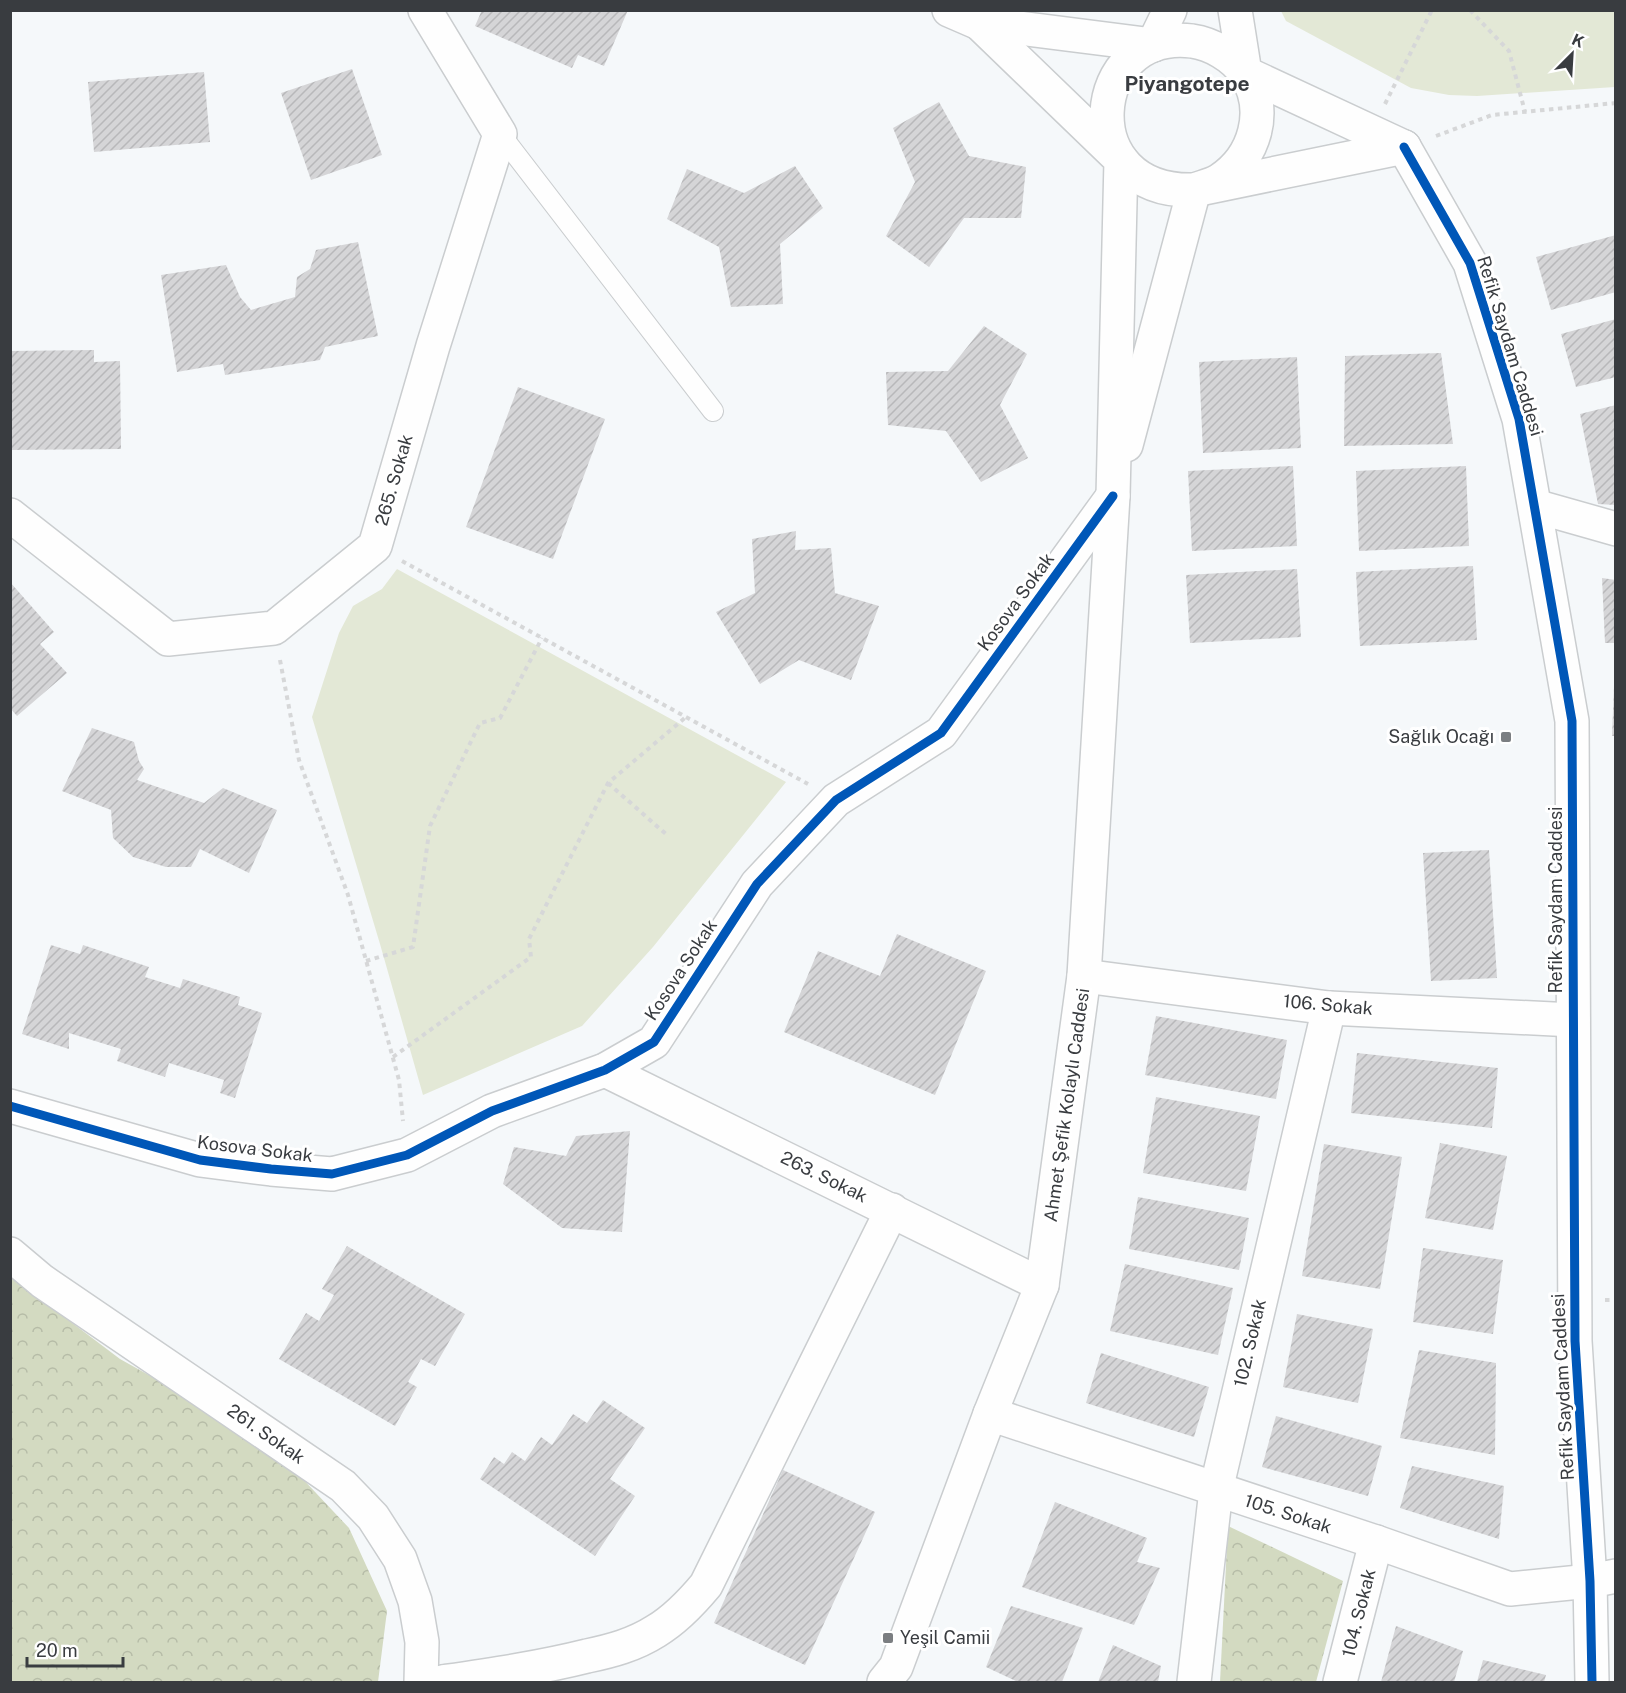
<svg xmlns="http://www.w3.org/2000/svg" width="1626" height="1693" viewBox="0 0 1626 1693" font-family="'Public Sans',sans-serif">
	<defs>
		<pattern id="forest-crowns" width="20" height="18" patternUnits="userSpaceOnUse" patternTransform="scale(1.5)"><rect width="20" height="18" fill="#d3dac1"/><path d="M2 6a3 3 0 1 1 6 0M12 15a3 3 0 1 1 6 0" fill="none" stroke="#b6bca7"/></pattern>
		<pattern id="building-hatch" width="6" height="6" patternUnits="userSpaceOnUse" patternTransform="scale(1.5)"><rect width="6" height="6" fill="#d5d5d7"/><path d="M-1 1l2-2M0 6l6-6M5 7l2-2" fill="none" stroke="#b8b8ba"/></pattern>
	</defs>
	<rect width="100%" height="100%" fill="#f5f8fa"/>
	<!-- green -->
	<g fill="#e3e8d6">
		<polygon points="1281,11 1615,11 1615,87 1477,96 1449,95 1411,88 1286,21"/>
		<polygon points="397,569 786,782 653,947 582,1026 423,1095 380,944 312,717 339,633 353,606 382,589"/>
	</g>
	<!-- forest -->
	<g fill="url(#forest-crowns)">
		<polygon points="10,1276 120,1359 267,1441 349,1528 387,1611 378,1682 11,1682"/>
		<polygon points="1228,1526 1343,1581 1316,1682 1220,1682"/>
	</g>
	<!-- building -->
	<g fill="url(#building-hatch)">
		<polygon points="482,10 628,10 604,66 578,55 572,68 475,26"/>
		<polygon points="352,69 382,155 311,180 281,93"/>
		<polygon points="204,72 210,142 94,152 88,82"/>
		<polygon points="939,102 969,156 1026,167 1021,218 964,218 929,267 886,236 915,182 893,128"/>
		<polygon points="795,166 823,208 780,244 783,304 731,307 719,247 667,219 687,169 744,193"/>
		<polygon points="1616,235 1616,292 1551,310 1536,257"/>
		<polygon points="358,242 378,336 325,347 320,360 225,375 223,364 177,372 161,275 226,265 240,297 251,310 295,297 297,277 310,269 316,250"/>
		<polygon points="1616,319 1616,377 1576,387 1561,334"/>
		<polygon points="984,326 1027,354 1000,405 1028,458 981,482 946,431 888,425 886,372 948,371"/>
		<polygon points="94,350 94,362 120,361 121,449 10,450 10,351"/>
		<polygon points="1441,353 1453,444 1344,446 1345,356"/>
		<polygon points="1297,357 1301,448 1203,453 1199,362"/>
		<polygon points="518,387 605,419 553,559 466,527"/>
		<polygon points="1616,405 1616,505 1598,504 1580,414"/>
		<polygon points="1293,466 1297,546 1192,551 1188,471"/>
		<polygon points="1466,466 1469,546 1359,551 1356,471"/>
		<polygon points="796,531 795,550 831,548 835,593 879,606 851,680 799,660 760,684 716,612 755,593 752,539"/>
		<polygon points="1473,566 1477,640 1360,646 1356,572"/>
		<polygon points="1297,569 1301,637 1190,643 1186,575"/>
		<polygon points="1602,578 1616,580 1616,643 1605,643"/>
		<polygon points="10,582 54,632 40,644 67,673 17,716 10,708"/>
		<polygon points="1614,686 1616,686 1616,736 1612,736"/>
		<polygon points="92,728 134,742 139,761 144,769 137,780 204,803 223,788 277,810 249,873 200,849 191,867 166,867 133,857 113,838 111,810 62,791"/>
		<polygon points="1489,850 1497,978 1431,981 1423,853"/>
		<polygon points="897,934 986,971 935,1095 784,1032 818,951 880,976"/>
		<polygon points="51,945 80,954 83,945 149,967 145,977 180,988 183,979 240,997 238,1005 262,1013 235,1098 220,1093 224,1080 169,1063 165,1077 117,1061 121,1049 69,1033 69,1049 22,1034"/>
		<polygon points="1156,1016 1287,1040 1276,1099 1145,1075"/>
		<polygon points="1357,1053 1498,1068 1492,1128 1351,1113"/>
		<polygon points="1156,1097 1260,1116 1246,1191 1143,1173"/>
		<polygon points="630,1131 622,1232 562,1228 503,1184 514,1147 566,1156 576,1136"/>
		<polygon points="1440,1143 1507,1156 1493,1230 1425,1218"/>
		<polygon points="1324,1144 1402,1157 1380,1289 1302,1276"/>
		<polygon points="1138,1197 1249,1218 1239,1270 1129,1249"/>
		<polygon points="347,1246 465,1314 435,1366 421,1359 408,1382 417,1387 395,1426 279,1359 306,1313 319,1321 334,1295 322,1289"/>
		<polygon points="1423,1248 1503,1260 1493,1334 1413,1322"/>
		<polygon points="1125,1264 1233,1288 1218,1355 1110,1331"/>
		<polygon points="1297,1314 1373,1329 1358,1403 1283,1387"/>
		<polygon points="1419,1350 1496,1363 1495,1455 1400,1438"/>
		<polygon points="1101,1353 1209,1387 1194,1437 1086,1403"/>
		<polygon points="603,1400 645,1428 610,1479 635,1496 595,1556 480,1479 494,1457 504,1464 512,1452 525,1461 541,1437 552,1445 573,1414 587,1423"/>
		<polygon points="1276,1416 1382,1446 1368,1496 1262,1467"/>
		<polygon points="1412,1466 1504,1486 1499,1539 1400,1508"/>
		<polygon points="783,1470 875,1512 805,1665 714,1623"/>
		<polygon points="1055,1502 1147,1538 1137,1562 1160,1568 1134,1625 1022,1587"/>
		<polygon points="1011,1606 1083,1628 1062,1682 1018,1682 986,1667"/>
		<polygon points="1396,1626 1463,1651 1454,1682 1381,1682"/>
		<polygon points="1113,1645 1161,1666 1158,1682 1098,1682"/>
		<polygon points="1483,1660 1546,1675 1544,1682 1477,1682"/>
	</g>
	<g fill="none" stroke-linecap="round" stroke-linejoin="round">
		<defs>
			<polyline id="lane" points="500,134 713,411"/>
			<g id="street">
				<polyline points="1535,506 1616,529"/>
				<polyline points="10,515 168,639 274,628 375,546 433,346 500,134 425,10"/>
				<polyline points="605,1070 1042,1285"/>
				<polyline points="10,1106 200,1160 271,1169 332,1174 407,1155 492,1111 605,1070 654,1042 757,884 836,800 941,733 1113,496"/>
				<polyline points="10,1254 42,1281 343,1486 373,1517 400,1559 415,1601 422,1642 421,1682"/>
				<polyline points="990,1414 1376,1542 1510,1589 1590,1581 1616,1576"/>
				<path d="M 442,1682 C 490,1675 539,1668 587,1656 C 611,1651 634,1645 656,1631 C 676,1619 691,1603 706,1585 L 892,1210"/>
				<polyline points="1194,1682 1216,1490 1329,1008"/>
				<polyline points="1340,1682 1376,1542"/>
			</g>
			<g id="secondary">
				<polyline points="949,10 979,23 1153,45"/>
				<polyline points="1235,10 1245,73 1404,147"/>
				<polyline points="1153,45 1170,10"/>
				<polyline points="1404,147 1470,263 1519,419 1572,721 1575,1341 1590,1581 1592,1682"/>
				<path d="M 1194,190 C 1202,187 1213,185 1220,180 C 1255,157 1269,110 1245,73 C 1233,56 1212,44 1192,41 C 1086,28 1071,194 1194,190 L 1404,147"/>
				<polyline points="1126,445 1194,190"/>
				<polyline points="1084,976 1329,1008 1573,1020"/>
				<polyline points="884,1682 896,1667 990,1414 1042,1285 1084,976 1113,496 1121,160 979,23"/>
			</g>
		</defs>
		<!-- lane casing -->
		<use href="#lane" stroke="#cacdcf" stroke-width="22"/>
		<!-- street casing -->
		<use href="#street" stroke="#cacdcf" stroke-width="36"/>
		<!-- secondary casing -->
		<use href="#secondary" stroke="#cacdcf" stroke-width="36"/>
		<!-- path -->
		<g stroke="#d6d7d8" stroke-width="4" stroke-dasharray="4.5 4.5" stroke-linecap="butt">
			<polyline points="1470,10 1509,51 1525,112"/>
			<polyline points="1385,104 1432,10"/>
			<polyline points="1436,136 1492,115 1616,103"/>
			<polyline points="402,561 808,784"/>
			<polyline points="280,660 299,760 348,895 399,1080 403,1121"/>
			<polyline points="608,783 667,835"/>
			<polyline points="366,961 413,947 430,826 480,723 500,718 542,638"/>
			<polyline points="393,1057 531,957 529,939 608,783 686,717"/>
			<polyline points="1605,1300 1616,1300"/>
		</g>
		<!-- lane -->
		<use href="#lane" stroke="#fefefe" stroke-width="20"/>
		<!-- street -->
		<use href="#street" stroke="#fefefe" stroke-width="33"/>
		<!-- secondary -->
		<use href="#secondary" stroke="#fefefe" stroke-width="33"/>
		<defs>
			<g id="cycleway">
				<polyline points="1404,147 1470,263 1519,419 1572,721 1575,1341 1590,1581 1592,1682"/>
				<polyline points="10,1106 200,1160 271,1169 332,1174 407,1155 492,1111 605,1070 654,1042 757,884 836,800 941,733 1113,496"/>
			</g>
		</defs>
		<!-- cycleway casing -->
		<use href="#cycleway" stroke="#fff" stroke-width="13"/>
		<!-- cycleway -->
		<use href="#cycleway" stroke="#0057b8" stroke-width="9"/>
	</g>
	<!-- markers -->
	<g fill="#7b7e81" stroke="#fff" stroke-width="2">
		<rect x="1500" y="731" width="12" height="12" rx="3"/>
		<rect x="882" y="1632" width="12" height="12" rx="3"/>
	</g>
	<g text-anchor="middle" stroke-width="6" stroke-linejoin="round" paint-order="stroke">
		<!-- street labels -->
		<g font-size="18" fill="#393c40" stroke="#fff">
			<text transform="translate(1510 346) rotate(73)" y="6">Refik Saydam Caddesi</text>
			<text transform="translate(394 480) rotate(-74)" y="6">265. Sokak</text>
			<text transform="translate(1016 602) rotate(-54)" y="6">Kosova Sokak</text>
			<text transform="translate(1556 900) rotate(-90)" y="6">Refik Saydam Caddesi</text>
			<text transform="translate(681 970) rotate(-57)" y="6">Kosova Sokak</text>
			<text transform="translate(1328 1005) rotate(5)" y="6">106. Sokak</text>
			<text transform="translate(1067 1105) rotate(-82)" y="6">Ahmet Şefik Kolaylı Caddesi</text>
			<text transform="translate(255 1149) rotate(7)" y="6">Kosova Sokak</text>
			<text transform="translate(824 1177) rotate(26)" y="6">263. Sokak</text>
			<text transform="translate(1250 1343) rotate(-77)" y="6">102. Sokak</text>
			<text transform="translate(1563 1387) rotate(-93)" y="6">Refik Saydam Caddesi</text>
			<text transform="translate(266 1434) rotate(35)" y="6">261. Sokak</text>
			<text transform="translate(1288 1514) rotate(18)" y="6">105. Sokak</text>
			<text transform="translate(1359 1613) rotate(-76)" y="6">104. Sokak</text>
		</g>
		<!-- poi labels -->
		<g font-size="18" fill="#393c40" stroke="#fff" text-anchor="end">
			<text x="1494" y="743">Sağlık Ocağı</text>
			<text x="900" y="1644" text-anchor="start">Yeşil Camii</text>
		</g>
		<!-- quarter labels -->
		<g font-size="21" font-weight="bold" fill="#393c40" stroke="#fff">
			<text x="1187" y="91">Piyangotepe</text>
		</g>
	</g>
	<!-- border -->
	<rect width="1626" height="1693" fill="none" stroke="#393c40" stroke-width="24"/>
	<!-- north arrow -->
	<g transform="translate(1572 54) rotate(24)" stroke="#ffffff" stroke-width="4.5" paint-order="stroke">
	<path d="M0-4.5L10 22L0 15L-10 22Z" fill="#393c40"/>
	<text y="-9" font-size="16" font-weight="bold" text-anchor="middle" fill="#393c40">K</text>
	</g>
	<!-- scale -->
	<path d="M27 1657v9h96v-9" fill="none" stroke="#393c40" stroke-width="3"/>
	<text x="36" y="1657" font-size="18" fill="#393c40" stroke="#ffffff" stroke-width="4.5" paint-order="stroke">20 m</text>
</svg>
